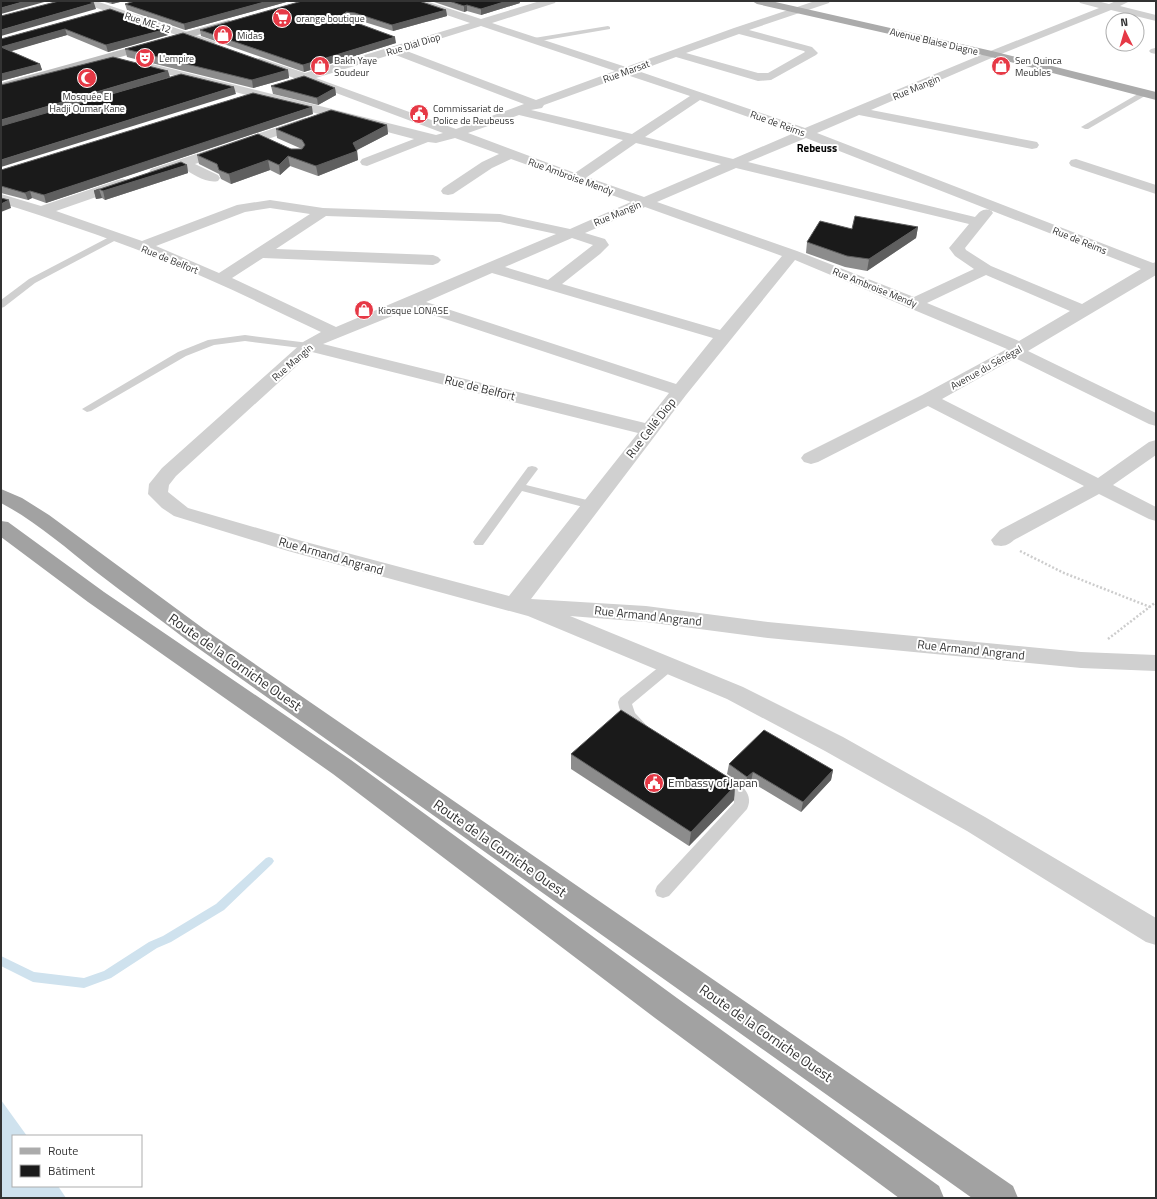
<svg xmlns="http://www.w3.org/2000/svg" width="1157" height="1199" viewBox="0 0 1157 1199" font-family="'Titillium Web',sans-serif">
	<rect width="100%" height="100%" fill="#fff"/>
	<!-- water -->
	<polygon fill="#cfe2ee" points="1,1100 27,1136 13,1136 13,1186 58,1186 66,1198 1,1198"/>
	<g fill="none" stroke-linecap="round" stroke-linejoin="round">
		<!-- stream -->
		<polygon fill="#cfe2ee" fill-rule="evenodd" points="269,857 272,858 274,861 272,864 224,910 171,942 157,948 111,978 84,988 33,982 1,966 1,956 34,972 84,978 104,971 149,942 163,936 216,904 266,858"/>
		<!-- path -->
		<g stroke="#cdcdcd" stroke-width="2.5" stroke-dasharray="2 2" stroke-linecap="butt">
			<polyline points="1020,551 1064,573 1150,607"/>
			<polyline points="1108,639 1156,602"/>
		</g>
		<!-- service -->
		<g fill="#d0d0d0" fill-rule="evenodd">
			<polygon points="608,26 610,27 610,29 534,42 531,40 534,38"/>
			<polygon points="1143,91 1146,91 1150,93 1088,129 1085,129 1081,127"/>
			<polygon points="115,234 119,237 118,239 35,283 4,307 1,308 1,300 29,279"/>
			<polygon points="245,335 309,343 314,346 309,349 245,341 214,345 186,356 91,411 87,412 82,409 178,352 208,340"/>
			<polygon points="532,466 536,467 538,469 526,485 595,502 597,505 595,508 591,509 522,491 483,545 475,545 473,542 475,539 528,467"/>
			<path d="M 669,661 L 674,663 L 676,666 L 674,669 L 632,704 L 635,713 L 648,727 L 646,731 C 630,736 620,715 618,702 L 620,698 L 664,663 Z"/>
			<path d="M 721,774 C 735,779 756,792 747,809 L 669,896 L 663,898 L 657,896 L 655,891 L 657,886 L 734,803 L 734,797 L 716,784 L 713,780 L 716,776 Z"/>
		</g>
		<!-- minor -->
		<g fill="#d0d0d0" fill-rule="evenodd">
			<polygon points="81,1 96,1 214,41 216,43 210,46 206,45 82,3"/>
			<path d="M 411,1 L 426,1 L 481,19 L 540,1 L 556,1 L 555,3 L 492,23 L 626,67 L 734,28 L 815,1 L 830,1 L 829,3 L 749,30 L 812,47 L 818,53 L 816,55 L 771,80 L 758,81 L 676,57 L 638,71 L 805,128 L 988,52 L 1099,8 L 1080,3 L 1079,1 L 1097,1 L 1109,4 L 1116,1 L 1130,1 L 1120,6 L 1156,15 L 1156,21 L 1111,10 L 996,56 L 871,110 L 1032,141 L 1037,142 L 1039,145 L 1037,148 L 1032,149 L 859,115 L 817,133 L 1153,263 L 1156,262 L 1156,275 L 1028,351 L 1156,413 L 1156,426 L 1149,424 L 1015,358 L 942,399 L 1098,478 L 1149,442 L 1156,440 L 1156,455 L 1113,485 L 1156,507 L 1156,521 L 1149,519 L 1099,494 L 1014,540 C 1007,546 1003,547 994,545 L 991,540 L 1000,530 L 1084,486 L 928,406 L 818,462 L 811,464 L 804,462 L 801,458 L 804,454 L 922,395 L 1007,349 L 795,260 L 686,395 L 531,599 L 646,606 L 768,622 L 1081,652 L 1156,655 L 1156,671 L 1081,668 L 768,638 L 646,622 L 570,616 L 743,687 L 843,737 L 985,817 L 1156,918 L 1156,945 L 1146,942 L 967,831 L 825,751 L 727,699 L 528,616 L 288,551 L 174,516 L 162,508 L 148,494 L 149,484 L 162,468 L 303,342 L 321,332 C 268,307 216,281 161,259 C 109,238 55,220 1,203 L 1,194 L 41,206 L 118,180 L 123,179 L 128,180 L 130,183 L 128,186 L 56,211 L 142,241 L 237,205 L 270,200 L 323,208 L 500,214 L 570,229 L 631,202 L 511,159 L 492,168 L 453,194 L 448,195 L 443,194 L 441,191 L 443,188 L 482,162 L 499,154 L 455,138 L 436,143 L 428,142 L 367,166 L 362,165 L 360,162 L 362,159 L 414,139 L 136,66 L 134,64 L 136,62 L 140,61 L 436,135 L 443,133 L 304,81 L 298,81 L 296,79 L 256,63 L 254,61 L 256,59 L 260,58 L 305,73 L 470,23 L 412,3 ZM 481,26 L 615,71 L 536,100 L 404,50 ZM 739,34 L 804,51 L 805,52 L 768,73 L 758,73 L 686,53 ZM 393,54 L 524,104 L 456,129 L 316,78 ZM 627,75 L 690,96 L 632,134 L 531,110 L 542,108 L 544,105 ZM 700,100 L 794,133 L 733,159 L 645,137 ZM 519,115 L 623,140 L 575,173 L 468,133 ZM 806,138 L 1141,269 L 1082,304 L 991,266 L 966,250 L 965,248 L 993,213 L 991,210 C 983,208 980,211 975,217 L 748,162 ZM 636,143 L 721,164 L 644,197 L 587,177 ZM 736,168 L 969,224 L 949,248 L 955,256 L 974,269 L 914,297 L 797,251 L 657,202 ZM 645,207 L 782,256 L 720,330 L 562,284 L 600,254 L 609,245 L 605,239 L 585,233 ZM 270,208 L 310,214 L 219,273 L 156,246 L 245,212 ZM 326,216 L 500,222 L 556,234 L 336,327 L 232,278 L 263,258 L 433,265 L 438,263 L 441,260 L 438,257 L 433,255 L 276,249 ZM 572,238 L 593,245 L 548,280 L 505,267 ZM 492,273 L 713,338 L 676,384 L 426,302 ZM 986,275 L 1070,311 L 1019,341 L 927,303 ZM 412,308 L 669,393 L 645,423 L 323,344 ZM 312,352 L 638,433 L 509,596 L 302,541 L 188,508 L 168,492 L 169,485 L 176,476 Z"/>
			<polygon points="1155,48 1156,54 1151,53 1149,51 1151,49"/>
			<path d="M 305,118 L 309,119 L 311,122 L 309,125 L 195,164 L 218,175 L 220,178 L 218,181 C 206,184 192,173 182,168 L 156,176 L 151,175 L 149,172 L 151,169 Z"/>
			<polygon points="1076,159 1156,185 1156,194 1071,166 1069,163 1071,160"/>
		</g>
		<!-- secondary -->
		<polygon fill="#bdbdbd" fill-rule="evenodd" points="229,20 234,23 233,25 1,91 1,83"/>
		<!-- primary -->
		<polygon fill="#ababab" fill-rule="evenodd" points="752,1 771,1 992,51 1156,92 1156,100 991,57 757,4"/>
		<!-- trunk -->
		<g fill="#a2a2a2" fill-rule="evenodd">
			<path d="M 1,489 L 22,498 L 49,515 L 204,629 L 1013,1186 L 1018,1198 L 972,1198 L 188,641 C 157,617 126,595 95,571 C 65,547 35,521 1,503 Z"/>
			<polygon points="1,521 8,522 104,592 351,760 677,998 939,1186 944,1198 899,1198 655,1018 333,774 88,602 1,537"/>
		</g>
	</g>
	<!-- wall -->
	<g fill="#8c8c8c">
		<polygon points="101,1 124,1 112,4"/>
		<polygon points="290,1 185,30 127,10 125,4"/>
		<polygon points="302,1 446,10 447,16 393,31 355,19 347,18 346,19 396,43 304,72 201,36 200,30"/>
		<polygon points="431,1 519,1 520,3 481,15 467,11 464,12"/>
		<polygon points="793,1 809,1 798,2"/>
		<polygon points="110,9 168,35 108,52 67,35 10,51 40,64 42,70 1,81 1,39"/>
		<polygon points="125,49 288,70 289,78 253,88 127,57"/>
		<polygon points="271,86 335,88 336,95 318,105 273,94"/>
		<polygon points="313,114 46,203 32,198 28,200 1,193 1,170"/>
		<polygon points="387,125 388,134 357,150 358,160 318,176 290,166 280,175 270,170 231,184 221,179 219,174 199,164 197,155 291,149 302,149 277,138 276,129"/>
		<polygon points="187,165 188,173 105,200 102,198 96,199 94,191"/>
		<polygon points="918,227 916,238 867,271 845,267 806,253 807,242 852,229"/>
		<polygon points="571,754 735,786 734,800 689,846 571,769"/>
		<polygon points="729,764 833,770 831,780 801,812 751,782 746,787 727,774"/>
	</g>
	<!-- shaded-wall -->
	<g fill="#5f5f5f">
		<polygon points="26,1 48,1 1,14 1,8"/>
		<polygon points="111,1 124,1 112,4"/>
		<polygon points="268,1 290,1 185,30 184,24"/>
		<polygon points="507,1 519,1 520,3 481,15 481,9"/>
		<polygon points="94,3 96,9 1,36 1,30"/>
		<polygon points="467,5 467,11 464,12 464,6"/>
		<polygon points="446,10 447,16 393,31 392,25"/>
		<polygon points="346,12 347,18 345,21 344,15"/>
		<polygon points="65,29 67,35 2,54 1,47"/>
		<polygon points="167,29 168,35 108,52 106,45"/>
		<polygon points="395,37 396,43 304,72 303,65"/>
		<polygon points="40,64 42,70 1,81 1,74"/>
		<polygon points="288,70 289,78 253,88 252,80"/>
		<polygon points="168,71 170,77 1,127 1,120"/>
		<polygon points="234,87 236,94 1,167 1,160"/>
		<polygon points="335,88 336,95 318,105 317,98"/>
		<polygon points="312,107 313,114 46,203 44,195"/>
		<polygon points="387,125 388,134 355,151 357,151 358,160 318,176 316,166 353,143"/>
		<polygon points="288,156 290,166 280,175 279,165"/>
		<polygon points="268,160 270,170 231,184 229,174"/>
		<polygon points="187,165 188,173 105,200 103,191"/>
		<polygon points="99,189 102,198 96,199 94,191"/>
		<polygon points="30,191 32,198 28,200 25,193"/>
		<polygon points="9,200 11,208 1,212 1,204"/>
		<polygon points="918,227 916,238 867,271 869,259"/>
		<polygon points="833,770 831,780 801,812 803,802"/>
		<polygon points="753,772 751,782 746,787 747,777"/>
		<polygon points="735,786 734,800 689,846 691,832"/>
	</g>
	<!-- building -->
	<g fill="#1a1a1a" stroke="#5f5f5f">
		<polygon points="1,1 26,1 1,8"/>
		<polygon points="59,1 88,1 94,3 1,30 1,16"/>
		<polygon points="135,1 268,1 184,24 125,4"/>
		<polygon points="302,1 419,1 446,10 392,25 355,13 346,12 344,15 346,19 395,37 303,65 200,30"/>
		<polygon points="449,1 507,1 481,9 467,5 464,6"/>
		<polygon points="110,9 167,29 106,45 65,29 1,47 1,39"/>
		<polygon points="183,33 288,70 252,80 125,49"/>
		<polygon points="1,47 40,64 1,74"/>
		<polygon points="113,57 168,71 1,120 1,85"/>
		<polygon points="181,74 234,87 1,160 1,126"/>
		<polygon points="304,76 335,88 317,98 271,86"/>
		<polygon points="253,93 312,107 44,195 30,191 25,193 1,186 1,170"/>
		<polygon points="331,110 387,125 353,143 357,151 316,166 288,156 279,165 268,160 229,174 219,170 217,164 197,155 258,134 291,149 302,149 305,145 302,140 276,129"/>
		<polygon points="181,162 187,165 103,191 99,189 94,191"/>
		<polygon points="1,198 9,200 1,204"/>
		<polygon points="855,216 918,227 869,259 847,256 807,242 820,221 852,229"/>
		<polygon points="621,710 734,781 735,786 691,832 571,754"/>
		<polygon points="764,730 833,770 803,802 753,772 747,777 729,764"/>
	</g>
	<!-- icons -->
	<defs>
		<symbol id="supermarket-disc" viewBox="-11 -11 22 22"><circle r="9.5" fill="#e63946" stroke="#fff"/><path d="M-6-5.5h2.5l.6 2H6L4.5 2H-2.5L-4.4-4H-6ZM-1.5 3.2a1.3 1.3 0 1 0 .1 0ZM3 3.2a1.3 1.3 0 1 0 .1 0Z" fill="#fff"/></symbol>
		<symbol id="shop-disc" viewBox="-11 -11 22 22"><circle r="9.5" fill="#e63946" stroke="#fff"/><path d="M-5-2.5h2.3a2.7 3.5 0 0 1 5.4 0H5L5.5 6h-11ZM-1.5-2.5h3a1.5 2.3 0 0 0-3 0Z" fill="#fff"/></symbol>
		<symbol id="theatre-disc" viewBox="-11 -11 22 22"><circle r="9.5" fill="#e63946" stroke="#fff"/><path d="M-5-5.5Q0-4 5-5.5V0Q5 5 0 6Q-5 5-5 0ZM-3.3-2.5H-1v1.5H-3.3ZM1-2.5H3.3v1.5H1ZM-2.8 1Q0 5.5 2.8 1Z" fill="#fff"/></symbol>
		<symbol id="mosque-disc" viewBox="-11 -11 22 22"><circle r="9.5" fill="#e63946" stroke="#fff"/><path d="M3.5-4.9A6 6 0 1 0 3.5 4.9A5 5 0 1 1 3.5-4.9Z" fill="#fff"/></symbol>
		<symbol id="civic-disc" viewBox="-11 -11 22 22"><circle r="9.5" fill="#e63946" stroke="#fff"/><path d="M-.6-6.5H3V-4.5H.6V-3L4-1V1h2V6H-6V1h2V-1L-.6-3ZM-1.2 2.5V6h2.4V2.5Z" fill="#fff"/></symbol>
	</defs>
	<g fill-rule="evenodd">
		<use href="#supermarket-disc" x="271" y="7" width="22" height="22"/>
		<use href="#shop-disc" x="212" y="24" width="22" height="22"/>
		<use href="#theatre-disc" x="134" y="47" width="22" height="22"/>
		<use href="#shop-disc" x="309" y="55" width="22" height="22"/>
		<use href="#shop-disc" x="990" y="55" width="22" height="22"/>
		<use href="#mosque-disc" x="76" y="67" width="22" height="22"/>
		<use href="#civic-disc" x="408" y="103" width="22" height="22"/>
		<use href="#shop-disc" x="353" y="299" width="22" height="22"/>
		<use href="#civic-disc" x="643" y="772" width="22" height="22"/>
	</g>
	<g text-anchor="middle" stroke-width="4" stroke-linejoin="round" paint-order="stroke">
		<!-- far-poi labels -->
		<g font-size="10" fill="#333" stroke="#fff" text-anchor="start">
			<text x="296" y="22">orange boutique</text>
			<text x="237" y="39">Midas</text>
			<text x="159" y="62">L'empire</text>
			<text x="334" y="64">Bakh Yaye<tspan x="334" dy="12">Soudeur</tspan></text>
			<text x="1015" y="64">Sen Quinca<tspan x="1015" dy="12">Meubles</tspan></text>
			<text x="87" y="100" text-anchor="middle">Mosquée El<tspan x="87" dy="12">Hadji Oumar Kane</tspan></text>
			<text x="433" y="112">Commissariat de<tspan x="433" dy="12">Police de Reubeuss</tspan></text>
			<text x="378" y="314">Kiosque LONASE</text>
		</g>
		<!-- far-street labels -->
		<g font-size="10" fill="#333" stroke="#fff">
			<text transform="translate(148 22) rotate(18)" y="4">Rue ME-12</text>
			<text transform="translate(934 41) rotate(13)" y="4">Avenue Blaise Diagne</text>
			<text transform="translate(413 44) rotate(-17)" y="4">Rue Dial Diop</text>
			<text transform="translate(626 71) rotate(-20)" y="4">Rue Marsat</text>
			<text transform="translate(916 87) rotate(-23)" y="4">Rue Mangin</text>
			<text transform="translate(778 123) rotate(20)" y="4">Rue de Reims</text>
			<text transform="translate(571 176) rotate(20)" y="4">Rue Ambroise Mendy</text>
			<text transform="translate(617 213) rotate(-23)" y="4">Rue Mangin</text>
			<text transform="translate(1080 240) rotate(22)" y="4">Rue de Reims</text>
			<text transform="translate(170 259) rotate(22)" y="4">Rue de Belfort</text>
			<text transform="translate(875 287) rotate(22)" y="4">Rue Ambroise Mendy</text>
			<text transform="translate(292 362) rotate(-41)" y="4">Rue Mangin</text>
			<text transform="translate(986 367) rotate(-29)" y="4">Avenue du Sénégal</text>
		</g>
		<!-- far-neighbourhood labels -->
		<g font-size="11" font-weight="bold" fill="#000" stroke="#fff">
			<text x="817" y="152">Rebeuss</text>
		</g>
		<!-- street labels -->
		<g font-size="12" fill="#333" stroke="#fff">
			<text transform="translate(480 388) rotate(14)" y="4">Rue de Belfort</text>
			<text transform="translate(651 428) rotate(-52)" y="4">Rue Cellé Diop</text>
			<text transform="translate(331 556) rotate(16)" y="4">Rue Armand Angrand</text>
			<text transform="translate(648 616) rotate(6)" y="4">Rue Armand Angrand</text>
			<text transform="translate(971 650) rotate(6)" y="4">Rue Armand Angrand</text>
		</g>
		<!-- poi labels -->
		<g font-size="12" fill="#333" stroke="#fff" text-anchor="start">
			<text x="668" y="787">Embassy of Japan</text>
		</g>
		<!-- near-street labels -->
		<g font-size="14" fill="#333" stroke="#fff">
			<text transform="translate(235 662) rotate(35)" y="5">Route de la Corniche Ouest</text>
			<text transform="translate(500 848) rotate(35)" y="5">Route de la Corniche Ouest</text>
			<text transform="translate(766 1033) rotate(35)" y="5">Route de la Corniche Ouest</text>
		</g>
	</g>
	<!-- border -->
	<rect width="1157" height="1199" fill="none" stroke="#333333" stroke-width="4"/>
	<!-- legend -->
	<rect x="12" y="1135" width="130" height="52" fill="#ffffff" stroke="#adadad"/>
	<rect x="20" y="1148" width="20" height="6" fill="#ababab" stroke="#adadad"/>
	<text x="48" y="1155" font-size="12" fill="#333333">Route</text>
	<rect x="20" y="1165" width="20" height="12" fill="#1a1a1a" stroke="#adadad"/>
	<text x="48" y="1175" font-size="12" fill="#333333">Bâtiment</text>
	<!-- north arrow -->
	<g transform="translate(1125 32) rotate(355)"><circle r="19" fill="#ffffff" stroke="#adadad"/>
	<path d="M0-3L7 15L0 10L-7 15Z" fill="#e63946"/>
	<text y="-6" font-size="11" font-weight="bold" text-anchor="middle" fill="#333333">N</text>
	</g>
</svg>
